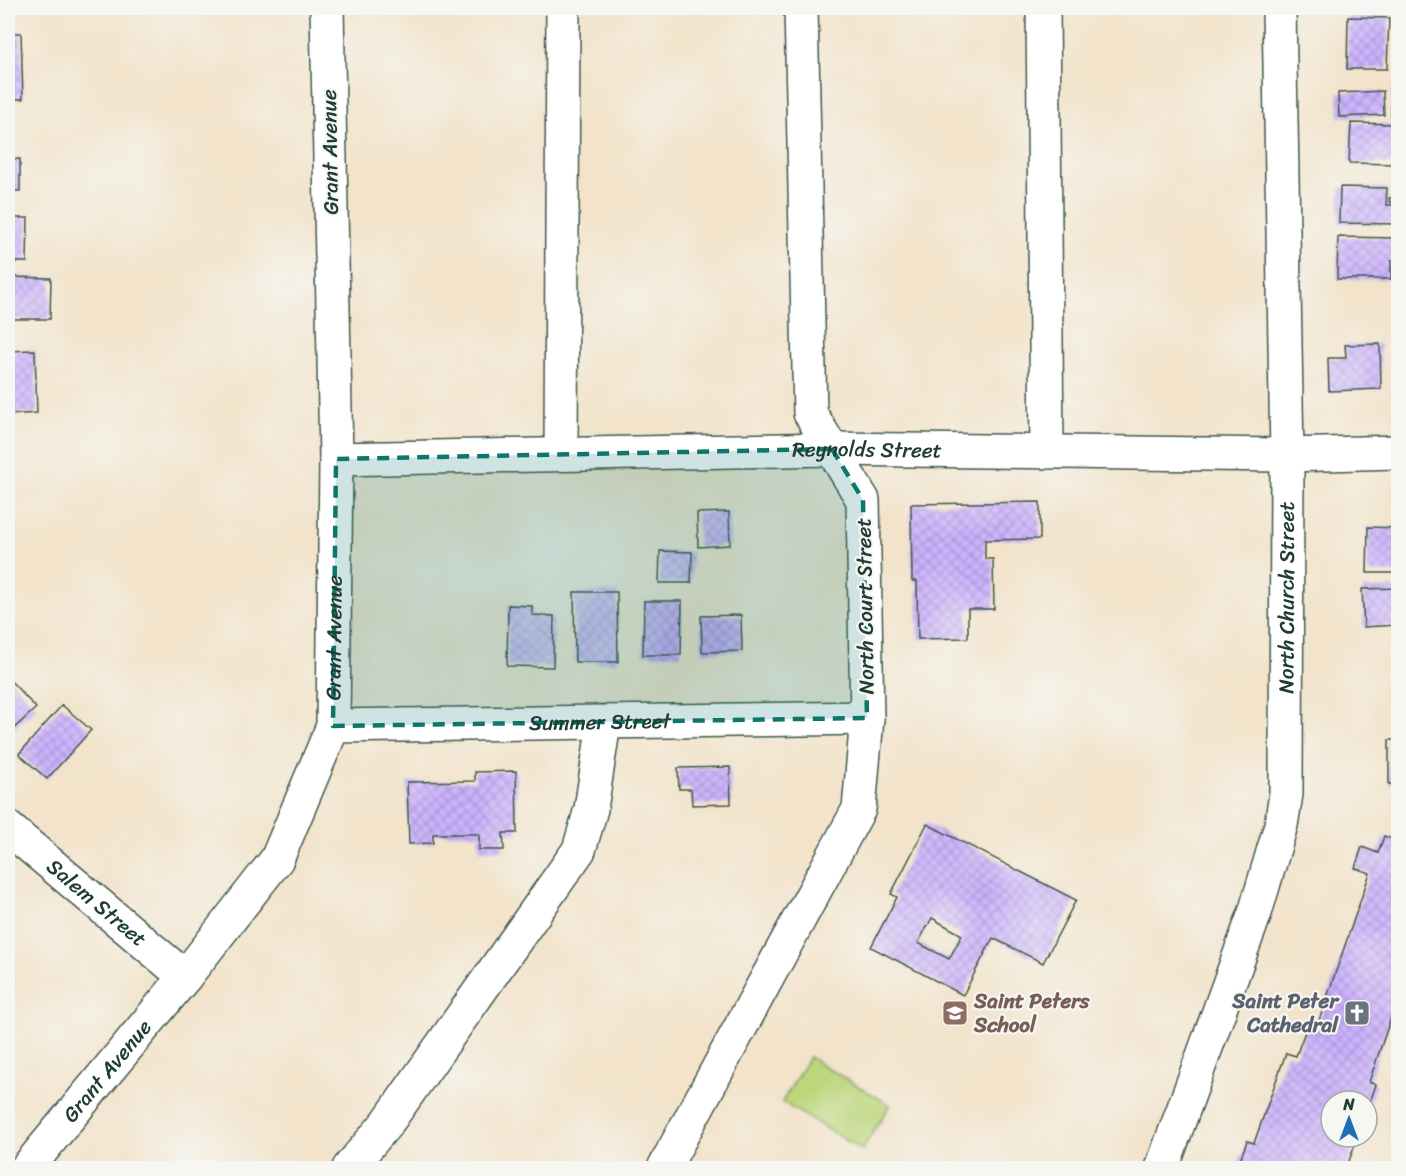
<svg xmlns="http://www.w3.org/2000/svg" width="1406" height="1176" viewBox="0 0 1406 1176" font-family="Sriracha,sans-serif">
	<defs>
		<pattern id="building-cross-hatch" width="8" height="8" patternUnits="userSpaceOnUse" patternTransform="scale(1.5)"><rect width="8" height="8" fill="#cdb3fe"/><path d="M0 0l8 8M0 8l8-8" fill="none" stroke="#a693ce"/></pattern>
	</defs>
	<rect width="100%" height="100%" fill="#f6f6f2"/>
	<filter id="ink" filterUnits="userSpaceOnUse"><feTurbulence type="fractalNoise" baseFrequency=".0167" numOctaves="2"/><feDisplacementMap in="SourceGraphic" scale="12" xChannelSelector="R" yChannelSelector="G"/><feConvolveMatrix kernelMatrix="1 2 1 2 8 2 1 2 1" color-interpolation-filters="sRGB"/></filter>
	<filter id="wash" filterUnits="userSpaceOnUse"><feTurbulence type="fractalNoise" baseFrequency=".008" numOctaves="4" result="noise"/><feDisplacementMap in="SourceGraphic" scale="24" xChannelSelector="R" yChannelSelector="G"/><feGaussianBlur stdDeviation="1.35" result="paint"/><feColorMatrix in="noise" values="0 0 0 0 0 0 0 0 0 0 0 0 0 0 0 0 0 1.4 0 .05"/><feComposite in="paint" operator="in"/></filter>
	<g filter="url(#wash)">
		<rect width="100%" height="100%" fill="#f2e3ca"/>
		<!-- park -->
		<polygon fill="#bdd67b" stroke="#6e8a58" stroke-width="1.5" points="809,1057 890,1105 862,1150 782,1102"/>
		<g id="blocks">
			<!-- building -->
			<g fill="url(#building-cross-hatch)" fill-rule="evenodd">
				<polygon points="1348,17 1389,18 1387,69 1347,69"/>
				<polygon points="8,33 21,33 23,99 8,99"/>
				<rect x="1391" y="89" width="7" height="27"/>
				<polygon points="1383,91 1384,115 1339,117 1338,93"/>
				<polygon points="1351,123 1398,124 1396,164 1349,163"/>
				<rect x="8" y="159" width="12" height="32"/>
				<polygon points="1340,187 1387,188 1386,205 1398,205 1398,224 1339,223"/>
				<polygon points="1389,198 1398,198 1398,203 1389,202"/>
				<polygon points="8,218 28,218 27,262 8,262"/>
				<polygon points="1338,237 1398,238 1398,261 1391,261 1391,279 1337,279"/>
				<polygon points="8,277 51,278 50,319 8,319"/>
				<polygon points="1380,344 1381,389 1329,391 1328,358 1346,358 1345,345"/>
				<polygon points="35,350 37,413 8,415 8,351"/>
				<polygon points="1040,502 1040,539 985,540 985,559 993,559 994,609 968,609 968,638 918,639 917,581 912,581 911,504"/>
				<polygon points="729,512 730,545 698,547 697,513"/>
				<polygon points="1368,527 1398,528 1398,573 1367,573"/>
				<polygon points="660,551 692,552 691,583 659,583"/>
				<polygon points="1398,588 1398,625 1364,627 1362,589"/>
				<polygon points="574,592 617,592 618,662 575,662"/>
				<polygon points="644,601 682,601 681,655 643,655"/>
				<polygon points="508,605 532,606 532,615 554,616 553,667 507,666"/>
				<polygon points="741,615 742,651 702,652 701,616"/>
				<polygon points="8,678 36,708 8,734"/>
				<polygon points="62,705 91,730 47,779 19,754"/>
				<rect x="1389" y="740" width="9" height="44"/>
				<polygon points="730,767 731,804 692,805 691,789 679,789 678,768"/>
				<polygon points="516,771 517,833 503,833 504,850 479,850 479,834 433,834 433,843 409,844 407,782 475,781 475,772"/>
				<path d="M 927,824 L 1076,900 L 1043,963 L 993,938 L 963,995 L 871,947 L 897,897 L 891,894 ZM 932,918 L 962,935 L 949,959 L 918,943 Z"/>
				<polygon points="1384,836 1398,841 1398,997 1369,1082 1376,1085 1367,1110 1367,1101 1331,1101 1331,1137 1358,1137 1347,1166 1353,1168 1237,1168 1247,1141 1254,1143 1286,1053 1296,1056 1306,1029 1315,1032 1370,873 1355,868 1362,847 1378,853"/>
			</g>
		</g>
	</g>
	<g filter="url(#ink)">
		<use href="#blocks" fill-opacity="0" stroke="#3f564a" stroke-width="1.5"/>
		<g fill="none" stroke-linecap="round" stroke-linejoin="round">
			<defs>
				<g id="minor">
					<polyline points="1043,8 1047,452"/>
					<polyline points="561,453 563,8"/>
					<path id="s1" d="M 336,459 L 832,449 L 1287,455 L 1398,452"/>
					<path id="s2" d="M 333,726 L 867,718"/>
					<path id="s3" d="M 8,828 L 185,977"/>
					<path id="s4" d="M 27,1168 L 185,977 L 277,859 L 333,726 L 336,459 L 327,8"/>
					<polyline points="349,1168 387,1123 579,850 591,809 604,723"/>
					<polyline points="664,1168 859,809 867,718 863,500 810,413 801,8"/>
					<path id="s5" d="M 1162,1168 L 1255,913 L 1281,825 L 1286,794 L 1287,455 L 1279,8"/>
				</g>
			</defs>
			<!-- minor casing -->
			<use href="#minor" stroke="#3f564a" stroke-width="36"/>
			<!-- minor -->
			<use href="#minor" stroke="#fff" stroke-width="33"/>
		</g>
	</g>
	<!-- marked area -->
	<path fill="#0f766e" fill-opacity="0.2" stroke="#0f766e" stroke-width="4.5" stroke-dasharray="12 8" stroke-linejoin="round" d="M 832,449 L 863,500 L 867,718 L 333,726 L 336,459 Z"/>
	<!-- icons -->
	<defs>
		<symbol id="school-square" viewBox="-11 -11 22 22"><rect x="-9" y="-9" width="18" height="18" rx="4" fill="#8d6e63" stroke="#f6f6f2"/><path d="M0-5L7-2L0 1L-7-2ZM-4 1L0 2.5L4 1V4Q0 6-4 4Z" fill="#fff"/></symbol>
		<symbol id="church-square" viewBox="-11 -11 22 22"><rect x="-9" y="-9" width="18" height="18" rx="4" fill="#6b7280" stroke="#f6f6f2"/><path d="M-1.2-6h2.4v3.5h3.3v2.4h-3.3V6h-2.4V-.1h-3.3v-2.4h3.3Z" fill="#fff"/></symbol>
	</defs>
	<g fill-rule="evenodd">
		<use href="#school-square" x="940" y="998" width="30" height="30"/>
		<use href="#church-square" x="1342" y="998" width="30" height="30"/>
	</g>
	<g text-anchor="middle" stroke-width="4.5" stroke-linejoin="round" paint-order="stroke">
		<!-- street labels -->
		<g font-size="21" fill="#1f3d34" stroke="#f6f6f2">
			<text transform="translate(330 152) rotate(-91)" y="7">Grant Avenue</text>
			<text dy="7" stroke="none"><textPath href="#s1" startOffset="531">Reynolds Street</textPath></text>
			<text dy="7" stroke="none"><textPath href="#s5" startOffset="591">North Church Street</textPath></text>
			<text transform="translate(865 606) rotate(-91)" y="7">North Court Street</text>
			<text dy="7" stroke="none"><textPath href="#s4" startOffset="630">Grant Avenue</textPath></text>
			<text dy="7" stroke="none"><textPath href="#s2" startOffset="267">Summer Street</textPath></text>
			<text dy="7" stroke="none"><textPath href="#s3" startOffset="116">Salem Street</textPath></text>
			<text dy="7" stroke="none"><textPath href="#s4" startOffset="126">Grant Avenue</textPath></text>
		</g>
		<!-- education labels -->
		<g font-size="21" font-weight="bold" fill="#785e54" stroke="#f6f6f2" text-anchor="start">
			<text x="974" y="1008">Saint Peters<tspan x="974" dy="24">School</tspan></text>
		</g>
		<!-- worship labels -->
		<g font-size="21" font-weight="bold" fill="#5b616d" stroke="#f6f6f2" text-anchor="end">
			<text x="1338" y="1008">Saint Peter<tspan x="1338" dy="24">Cathedral</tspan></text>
		</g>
	</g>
	<!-- margin -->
	<rect width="1406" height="1176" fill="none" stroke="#f6f6f2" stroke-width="30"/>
	<!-- north arrow -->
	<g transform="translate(1349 1119)"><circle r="28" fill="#f6f6f2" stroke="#a0aca6" stroke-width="1.5"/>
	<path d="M0-4.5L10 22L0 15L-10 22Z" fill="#1f6fb2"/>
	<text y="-9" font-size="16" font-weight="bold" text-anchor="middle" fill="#1f3d34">N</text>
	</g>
</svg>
